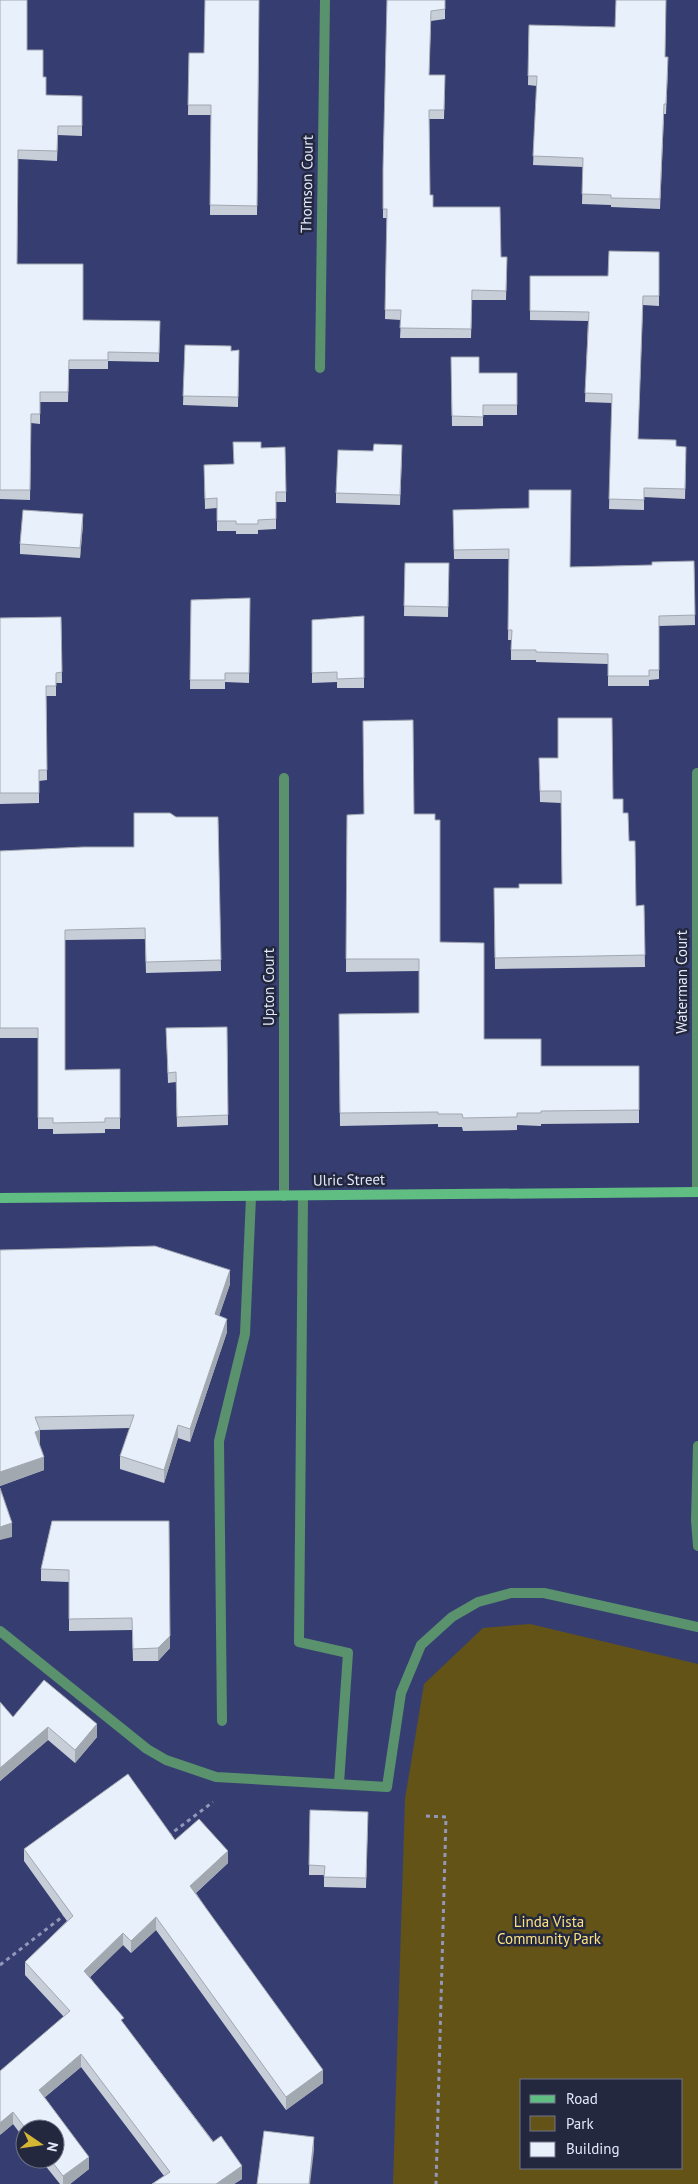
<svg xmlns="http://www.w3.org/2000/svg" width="698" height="2184" viewBox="0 0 698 2184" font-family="'PT Sans',sans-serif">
	<rect width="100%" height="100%" fill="#363e71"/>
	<!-- green -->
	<path fill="#635317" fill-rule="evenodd" d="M 530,1624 L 698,1664 L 698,2184 L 393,2184 L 405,1799 L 424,1684 L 483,1628 ZM 522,2080 L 682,2080 L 682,2168 L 522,2168 Z"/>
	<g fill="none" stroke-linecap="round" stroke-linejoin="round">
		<!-- path -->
		<g stroke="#9298ba" stroke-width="3" stroke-dasharray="4 4" stroke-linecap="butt">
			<polyline points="426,1816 446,1817 436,2184"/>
			<polyline points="168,1836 213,1802"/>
			<polyline points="0,1965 66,1914"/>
		</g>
		<!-- service -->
		<g stroke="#5a926d" stroke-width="10">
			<polyline points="303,1196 299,1642 348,1653 339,1783"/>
			<polyline points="698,1446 696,1520 698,1546"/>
			<polyline points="0,1631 147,1749 166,1760 216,1777 387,1787 401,1693 421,1645 452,1617 478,1602 511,1593 544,1593 698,1627"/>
			<polyline points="222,1721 219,1441 245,1334 251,1197"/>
		</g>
		<!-- minor -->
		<g stroke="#5a926d" stroke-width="10">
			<polyline points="320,368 325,0"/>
			<polyline points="697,773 697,1192"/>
			<polyline points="284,1196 284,778"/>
		</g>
		<!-- secondary -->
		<polyline stroke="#61be83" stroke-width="10" points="0,1198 698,1192"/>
	</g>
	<!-- wall -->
	<g fill="#c7ced8">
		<polygon points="0,0 27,50 43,77 46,95 82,96 82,136 58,135 57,161 18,159 17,264 83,320 160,321 159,362 108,361 108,369 69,369 68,402 40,402 40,424 31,423 30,500 0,499"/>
		<polygon points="259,0 257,215 210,215 211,115 188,115 189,53 204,53"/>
		<polygon points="445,0 445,19 431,21 429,75 445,75 444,119 429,119 430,195 433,207 501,257 507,257 506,300 472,300 471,338 400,338 401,320 385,319 387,218 383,218 383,169 387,13"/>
		<polygon points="529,25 665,57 668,67 666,114 664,114 660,209 611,207 611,205 582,204 583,167 533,165 537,86 528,85"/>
		<polygon points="659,252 659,306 643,305 638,439 676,446 686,456 685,499 644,497 644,510 609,509 612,403 585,402 588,321 530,320 530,276 608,276"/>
		<polygon points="185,345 231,351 239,350 238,407 183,405"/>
		<polygon points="451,357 479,373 517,373 517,415 483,415 483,426 452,426"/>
		<polygon points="261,448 286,492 286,502 276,502 276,529 258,530 258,534 236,534 236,531 217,531 217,508 205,509 204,465 233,464"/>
		<polygon points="402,455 400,505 336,503 336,493"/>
		<polygon points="453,510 570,567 652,565 694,561 695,625 659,626 659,679 649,680 649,686 608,686 608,664 536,662 536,660 511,660 511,640 508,640 509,559 454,559"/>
		<polygon points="83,524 80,558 20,554 20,544"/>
		<polygon points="405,563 449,563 448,617 404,616"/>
		<polygon points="250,598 249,683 225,682 225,689 190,689 191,600"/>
		<polygon points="364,616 364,688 337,688 337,682 312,683 312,620"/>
		<polygon points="61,617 62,683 56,683 56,696 46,696 47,780 39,781 39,803 0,804 0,618"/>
		<polygon points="539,758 613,799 623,813 629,841 636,906 644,905 645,967 495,969 494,888 519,888 562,884 561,803 540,802"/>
		<polygon points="414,814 435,820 440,942 484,1039 541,1066 639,1066 639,1123 541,1124 541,1126 517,1125 517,1130 463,1131 462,1127 438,1127 438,1124 340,1126 339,1014 419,1013 419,971 346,972 347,815"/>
		<polygon points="176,817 218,817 221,971 146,973 145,939 65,940 65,1070 120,1069 120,1129 105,1129 105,1133 53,1134 53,1129 38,1129 38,1038 0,1038 0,851 134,847"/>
		<polygon points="227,1027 228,1125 177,1127 176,1082 168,1083 166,1028"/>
		<polygon points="0,1250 230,1284 219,1316 227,1332 190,1442 178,1438 164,1483 120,1469 120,1456 130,1428 40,1430 40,1444 39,1444 44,1470 0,1486"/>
		<polygon points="52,1521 170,1648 158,1661 133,1661 132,1630 69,1631 69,1582 41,1581 41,1569"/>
		<polygon points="0,1702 13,1717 97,1737 75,1763 48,1740 0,1781"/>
		<polygon points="310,1810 368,1812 366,1888 324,1887 324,1875 309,1875"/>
		<polygon points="175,1840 228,1863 196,1893 323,2083 286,2110 156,1930 131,1953 123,1945 90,1977 124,2024 242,2179 234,2184 152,2184 164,2176 81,2067 44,2098 89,2169 70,2184 60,2184 40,2159 55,2159 55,2129 25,2129 25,2140 13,2124 0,2135 64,2017 25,1975 25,1962 67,1921 24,1861 24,1849"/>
	</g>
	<!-- shaded-wall -->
	<g fill="#a2a8b0">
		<polygon points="83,514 83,524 80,558 80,548"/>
		<polygon points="230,1270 230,1284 215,1328 215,1314"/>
		<polygon points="227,1319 227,1332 190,1442 190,1429"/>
		<polygon points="178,1425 178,1438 164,1483 164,1470"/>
		<polygon points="40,1430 40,1444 35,1446 35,1432"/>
		<polygon points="44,1457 44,1470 0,1486 0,1472"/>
		<polygon points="12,1523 12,1537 0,1540 0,1527"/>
		<polygon points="170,1636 170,1648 158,1661 158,1648"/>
		<polygon points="97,1724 97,1737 75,1763 75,1750"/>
		<polygon points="48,1727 48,1740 0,1781 0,1768"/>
		<polygon points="228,1851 228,1863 190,1898 190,1886"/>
		<polygon points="156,1917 156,1930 131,1953 131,1941"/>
		<polygon points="123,1933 123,1945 84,1983 84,1971"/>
		<polygon points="81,2054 81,2067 39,2102 39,2090"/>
		<polygon points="323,2070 323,2083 286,2110 286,2097"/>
		<polygon points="13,2112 13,2124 0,2135 0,2123"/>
		<polygon points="314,2137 314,2150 310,2184 309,2184"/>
		<polygon points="89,2157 89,2169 70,2184 63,2184 63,2176"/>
		<polygon points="242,2166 242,2179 234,2184 216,2184"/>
	</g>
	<!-- building -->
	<g fill="#e7f0fb" stroke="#a2a8b0">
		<polygon points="0,0 27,0 27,50 43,50 43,77 46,77 46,95 82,96 82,126 58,126 57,151 18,150 17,264 83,264 83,320 160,321 159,353 108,352 108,360 69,360 68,392 40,392 40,414 31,414 30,490 0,490"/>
		<polygon points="205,0 259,0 257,206 210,205 211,105 188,105 189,53 204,53"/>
		<polygon points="387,0 445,0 445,9 431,11 429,75 445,75 444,110 429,110 430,195 433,195 433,207 500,207 501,257 507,257 506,291 472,290 471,329 400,328 401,310 385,310 387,209 383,209 383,169"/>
		<polygon points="616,0 666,0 665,57 668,57 666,104 664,104 660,199 611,198 611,195 582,194 583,158 533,156 537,76 528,76 529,25 615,27"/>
		<polygon points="609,251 659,252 659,296 643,296 638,439 676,440 676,446 686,447 685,489 644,488 644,500 609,499 612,394 585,393 589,312 530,311 530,276 608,276"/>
		<polygon points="185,345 231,346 231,351 239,350 238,397 183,396"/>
		<polygon points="451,357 479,357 479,373 517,373 517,405 483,405 483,417 452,416"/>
		<polygon points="233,442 261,442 261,448 285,447 286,492 276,492 276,519 258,520 258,524 236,524 236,521 217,521 217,498 205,499 204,465 234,464"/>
		<polygon points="374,444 402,445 400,495 336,493 338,450 373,451"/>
		<polygon points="529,490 571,490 570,567 652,565 652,562 694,561 695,615 659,616 659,670 649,670 649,676 608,676 608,654 536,652 536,650 511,650 512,630 508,630 509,549 454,550 453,510 529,508"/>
		<polygon points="23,510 83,514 80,548 20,544"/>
		<polygon points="405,563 449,563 448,607 404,606"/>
		<polygon points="250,598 249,673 225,673 225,680 190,680 191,600"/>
		<polygon points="364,616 364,678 337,679 337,672 312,673 312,620"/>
		<polygon points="61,617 62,672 56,673 56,686 46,686 47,770 39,770 39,793 0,793 0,618"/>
		<polygon points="558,718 612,718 613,799 623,799 623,813 628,813 629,841 635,841 636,906 644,905 645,955 495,958 494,888 519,888 519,884 562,884 561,791 540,791 539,758 558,758"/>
		<polygon points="413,720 414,814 435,814 435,820 440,820 440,942 484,943 484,1039 541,1039 541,1066 639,1066 639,1110 541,1111 541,1113 517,1113 517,1117 463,1118 462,1114 438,1114 438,1112 340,1113 339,1014 419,1013 419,959 346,959 347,815 364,814 363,721"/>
		<polygon points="134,813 170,813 176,817 218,817 221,960 146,962 145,928 65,930 65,1070 120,1069 120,1118 105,1118 105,1122 53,1123 53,1118 38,1118 38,1028 0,1028 0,851 83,847 134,847"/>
		<polygon points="227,1027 228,1115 177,1117 176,1072 168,1073 166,1028"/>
		<polygon points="155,1246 230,1270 215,1314 227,1319 190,1429 178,1425 164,1470 120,1456 134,1415 35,1417 40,1430 35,1432 44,1457 0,1472 0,1250"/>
		<polygon points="0,1488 12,1523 0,1527"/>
		<polygon points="52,1521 169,1521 170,1636 158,1648 133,1649 132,1618 69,1619 69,1570 41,1569"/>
		<polygon points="44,1680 97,1724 75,1750 48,1727 0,1768 0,1702 13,1717"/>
		<polygon points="128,1774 175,1840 199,1819 228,1851 190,1886 323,2070 286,2097 156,1917 131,1941 123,1933 84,1971 124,2018 121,2020 213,2142 221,2136 242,2166 216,2184 152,2184 170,2172 81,2054 39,2090 89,2157 63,2176 50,2159 55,2159 55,2129 26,2129 13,2112 0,2123 0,2071 70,2011 25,1962 73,1916 24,1849"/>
		<polygon points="310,1810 368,1812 366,1878 324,1877 325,1866 309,1865"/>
		<polygon points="264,2131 314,2137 309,2184 257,2184"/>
	</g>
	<g text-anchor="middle" stroke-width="5" stroke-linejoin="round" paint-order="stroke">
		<!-- street labels -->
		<g font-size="15" fill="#e3e8fb" stroke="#23283f">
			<text transform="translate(307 184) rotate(-89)" y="5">Thomson Court</text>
			<text transform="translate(682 982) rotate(-90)" y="5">Waterman Court</text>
			<text transform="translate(269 987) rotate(-90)" y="5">Upton Court</text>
			<text transform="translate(349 1180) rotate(-1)" y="5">Ulric Street</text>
		</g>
		<!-- park labels -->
		<g font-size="15" fill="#fde280" stroke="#23283f">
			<text x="549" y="1927">Linda Vista<tspan x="549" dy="17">Community Park</tspan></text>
		</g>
	</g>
	<!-- legend -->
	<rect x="520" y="2079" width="162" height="90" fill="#23283f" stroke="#70758a"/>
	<rect x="530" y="2095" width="25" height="8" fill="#61be83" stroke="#70758a"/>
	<text x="566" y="2104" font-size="15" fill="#e3e8fb">Road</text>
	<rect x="530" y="2116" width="25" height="15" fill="#635317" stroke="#70758a"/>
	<text x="566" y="2129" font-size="15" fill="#e3e8fb">Park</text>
	<rect x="530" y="2142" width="25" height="15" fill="#e7f0fb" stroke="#70758a"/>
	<text x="566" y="2154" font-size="15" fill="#e3e8fb">Building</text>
	<!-- north arrow -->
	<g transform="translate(40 2144) rotate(103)"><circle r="24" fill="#23283f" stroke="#70758a"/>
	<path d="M0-4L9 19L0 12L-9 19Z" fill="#d5b534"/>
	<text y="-8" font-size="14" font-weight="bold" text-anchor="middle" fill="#e3e8fb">N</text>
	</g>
</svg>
